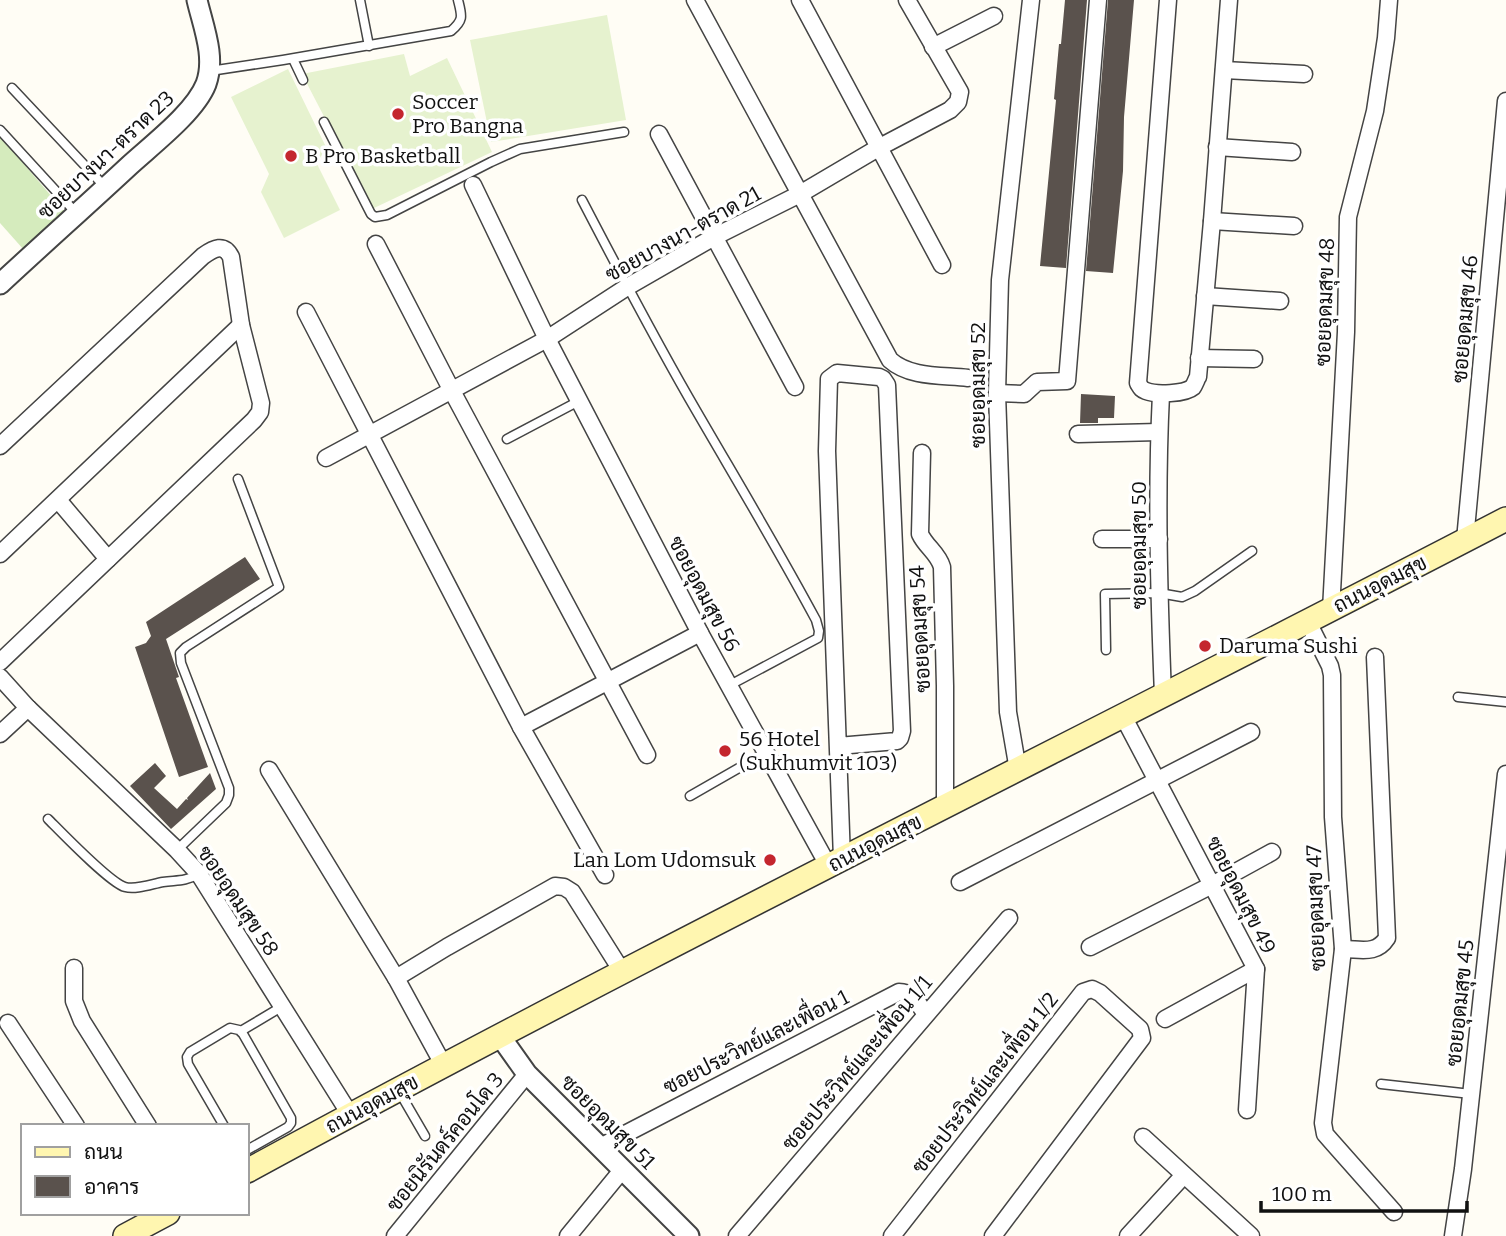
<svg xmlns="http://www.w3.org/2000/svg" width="1506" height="1236" viewBox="0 0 1506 1236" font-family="Bitter,Sarabun,serif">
	<rect width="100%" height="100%" fill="#fffdf5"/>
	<!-- green -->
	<polygon fill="#d5ebbd" points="0,136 64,211 24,250 0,223"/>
	<!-- pitch -->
	<g fill="#e6f2cf">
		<polygon points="607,15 626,120 491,142 470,40"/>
		<polygon points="404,54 410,76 447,58 492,152 372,209 302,74"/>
		<polygon points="288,69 326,147 317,164 340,210 284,238 261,192 269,174 231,97"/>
	</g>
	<!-- building -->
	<g fill="#5a524d">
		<polygon points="1065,0 1087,0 1066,268 1040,266 1056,100 1054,99 1059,44 1061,44"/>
		<polygon points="1108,0 1134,0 1124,117 1123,171 1113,273 1086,271"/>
		<polygon points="1081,394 1115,396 1114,418 1098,418 1098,423 1080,423"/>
		<polygon points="245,557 260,579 166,639 179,677 176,678 208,767 179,777 135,647 146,643 151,636 146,622"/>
		<polygon points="155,763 166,776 154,788 177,809 186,799 188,800 187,798 210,773 216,789 171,829 130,786"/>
	</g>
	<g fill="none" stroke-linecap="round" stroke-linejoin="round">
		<defs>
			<g id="service">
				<polyline points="360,0 369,46"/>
				<polyline points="293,59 303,80"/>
				<path d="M 210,71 L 283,60 L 451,31 C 464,20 462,16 458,0"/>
				<polyline points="12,88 106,188"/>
				<polyline points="324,122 371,214 375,217 387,215 491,162 520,149 624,132"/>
				<polyline points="0,130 77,214"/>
				<path d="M 582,200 C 619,271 656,342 697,412 C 737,481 778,549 816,620 L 819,631 L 818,638 L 730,685"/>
				<polyline points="507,439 579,401"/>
				<polyline points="1106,650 1105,594 1159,593 1182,597 1195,591 1252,551"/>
				<polyline points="1458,697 1506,702"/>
				<polyline points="690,796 765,753"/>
				<path d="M 48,819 C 62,833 110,883 125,887 C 136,890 152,884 163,882 C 178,880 184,882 199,874"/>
				<polyline points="177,850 226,803 229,795 229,788 181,663 180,653 186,647 279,587 238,479"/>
				<polyline points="241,1031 283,1006"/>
				<polyline points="1381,1084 1471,1094"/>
				<polyline points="400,1093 425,1136"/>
				<polyline points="224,1126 188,1064 187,1057 190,1052 230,1028 239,1030 243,1034 291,1118 291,1123 288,1127 247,1150"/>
			</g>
			<g id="minor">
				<path d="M 695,0 L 890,360 C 910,378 943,375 968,378"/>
				<polyline points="800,0 942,265"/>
				<path d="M 1168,0 L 1138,383 C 1141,388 1141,389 1146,391 C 1156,395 1185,394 1193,387 C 1194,386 1197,378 1198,377 L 1212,221 L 1229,0"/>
				<polyline points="933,47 994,16"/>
				<polyline points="1224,70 1304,74"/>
				<polyline points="659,134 795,387"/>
				<polyline points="1217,147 1292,152"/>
				<polyline points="473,185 547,339 700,633 829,867"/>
				<polyline points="1212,221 1294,226"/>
				<polyline points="376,244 452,391 647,755"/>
				<polyline points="1205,296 1280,301"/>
				<polyline points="306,312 521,727"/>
				<polyline points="1199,358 1254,359"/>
				<polyline points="997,393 1024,394 1037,382 1067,381 1098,0"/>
				<path d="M 1161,394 C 1156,494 1159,595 1163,695"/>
				<polyline points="1078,434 1159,432"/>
				<path d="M 0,446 L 203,256 C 214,248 224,243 231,257 L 241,325 L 261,403 L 260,412 L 254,420 L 0,662"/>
				<path d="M 922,453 L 920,534 C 926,547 938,553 942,567 L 945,686 L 945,808"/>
				<polyline points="326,458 547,339 627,287 714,237 800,194 878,148 950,110 958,102 960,92 907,0"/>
				<polyline points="58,500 108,559"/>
				<polyline points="1102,539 1159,539"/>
				<polyline points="1465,540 1506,101"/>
				<polyline points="0,554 241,325"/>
				<polyline points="1331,610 1346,332 1348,217 1375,111 1386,38 1389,0"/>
				<polyline points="1308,622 1330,666 1332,675 1333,817 1343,949 1323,1123 1325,1134 1332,1142 1394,1212"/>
				<polyline points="0,677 28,708 177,850 199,874 351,1116"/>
				<polyline points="1123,716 1256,969 1247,1110"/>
				<polyline points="0,734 28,708"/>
				<polyline points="838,746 897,741 900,738 902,731 887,385 883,379 879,377 837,373 829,379 827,451 842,859"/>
				<polyline points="269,770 396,978"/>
				<polyline points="1018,770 1008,712 997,393 1000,280 1031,0"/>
				<polyline points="605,875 521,727 700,633"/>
				<polyline points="960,882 1251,732"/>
				<polyline points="1090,947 1212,885 1272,852"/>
				<path d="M 1343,949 C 1361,949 1376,955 1387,938 L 1375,657"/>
				<polyline points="74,968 74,1001 82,1021 148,1126"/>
				<polyline points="1165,1019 1256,969"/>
				<polyline points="8,1023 76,1126"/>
				<polyline points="444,1066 396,978 447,947 555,886 564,887 572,892 623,973"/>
				<polyline points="1143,1137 1251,1236"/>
				<path d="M 600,1147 L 899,992 C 913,992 918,1004 926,1014"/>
				<polyline points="395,1236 527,1074"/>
				<polyline points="568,1236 623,1169"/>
				<polyline points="737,1236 1009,918"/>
				<polyline points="892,1236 1083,992 1092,989 1100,993 1140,1029 1142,1038 993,1236"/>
				<polyline points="1128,1236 1184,1175"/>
				<polyline points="1453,1236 1463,1169 1506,774"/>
			</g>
			<g id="tertiary">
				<path d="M 0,284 C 43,244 87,205 130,165 C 153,144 195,112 206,84 C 216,57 203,26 197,0"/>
				<polyline points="500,1036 527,1074 689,1236"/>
			</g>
			<g id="secondary">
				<path d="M 247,1171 C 662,945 1087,737 1506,519"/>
				<polyline points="125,1236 168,1213"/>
			</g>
		</defs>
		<!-- service casing -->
		<use href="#service" stroke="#444" stroke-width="11"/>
		<!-- minor casing -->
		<use href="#minor" stroke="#444" stroke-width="19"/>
		<!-- tertiary casing -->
		<use href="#tertiary" stroke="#444" stroke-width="23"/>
		<!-- secondary casing -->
		<use href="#secondary" stroke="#333" stroke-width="26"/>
		<!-- service -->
		<use href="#service" stroke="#fff" stroke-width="8"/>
		<!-- minor -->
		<use href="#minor" stroke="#fff" stroke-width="16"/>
		<!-- tertiary -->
		<use href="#tertiary" stroke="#fff" stroke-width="19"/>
		<!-- secondary -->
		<use href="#secondary" stroke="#fff6b0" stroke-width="23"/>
	</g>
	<!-- markers -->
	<g fill="#c4262e" stroke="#fff" stroke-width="2.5">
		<circle cx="398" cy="114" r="7"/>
		<circle cx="291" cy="156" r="7"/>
		<circle cx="1205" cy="646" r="7"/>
		<circle cx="725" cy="751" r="7"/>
		<circle cx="770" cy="860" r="7"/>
	</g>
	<g text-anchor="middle" stroke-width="7" stroke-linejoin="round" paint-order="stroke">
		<!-- poi labels -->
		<g font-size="21" fill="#111" stroke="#fff" text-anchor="start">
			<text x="412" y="109">Soccer<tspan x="412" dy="24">Pro Bangna</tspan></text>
			<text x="305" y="163">B Pro Basketball</text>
			<text x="1219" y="653">Daruma Sushi</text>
			<text x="739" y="746">56 Hotel<tspan x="739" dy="24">(Sukhumvit 103)</tspan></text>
			<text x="756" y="867" text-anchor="end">Lan Lom Udomsuk</text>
		</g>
		<!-- street labels -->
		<g font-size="21" fill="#111" stroke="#fff">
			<text transform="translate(106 155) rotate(-43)" y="7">ซอยบางนา-ตราด 23</text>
			<text transform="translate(683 234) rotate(-29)" y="7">ซอยบางนา-ตราด 21</text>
			<text transform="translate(1325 302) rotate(-88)" y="7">ซอยอุดมสุข 48</text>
			<text transform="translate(1465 319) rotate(-85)" y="7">ซอยอุดมสุข 46</text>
			<text transform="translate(978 385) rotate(-90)" y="7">ซอยอุดมสุข 52</text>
			<text transform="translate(1139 545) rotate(-90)" y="7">ซอยอุดมสุข 50</text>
			<text transform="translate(1380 584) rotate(-27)" y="7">ถนนอุดมสุข</text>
			<text transform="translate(704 594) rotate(62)" y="7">ซอยอุดมสุข 56</text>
			<text transform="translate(920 629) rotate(-93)" y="7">ซอยอุดมสุข 54</text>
			<text transform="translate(875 843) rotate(-27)" y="7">ถนนอุดมสุข</text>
			<text transform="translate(1241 895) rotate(63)" y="7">ซอยอุดมสุข 49</text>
			<text transform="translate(238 901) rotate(56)" y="7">ซอยอุดมสุข 58</text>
			<text transform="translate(1316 908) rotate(-92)" y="7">ซอยอุดมสุข 47</text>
			<text transform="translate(1460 1003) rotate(-84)" y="7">ซอยอุดมสุข 45</text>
			<text transform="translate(756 1042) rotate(-27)" y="7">ซอยประวิทย์และเพื่อน 1</text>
			<text transform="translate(857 1063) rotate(-50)" y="7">ซอยประวิทย์และเพื่อน 1/1</text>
			<text transform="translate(985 1083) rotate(-52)" y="7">ซอยประวิทย์และเพื่อน 1/2</text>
			<text transform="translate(372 1104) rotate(-28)" y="7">ถนนอุดมสุข</text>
			<text transform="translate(608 1122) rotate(45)" y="7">ซอยอุดมสุข 51</text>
			<text transform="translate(445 1142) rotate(-51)" y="7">ซอยนิรันดร์คอนโด 3</text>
		</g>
	</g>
	<!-- legend -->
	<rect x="21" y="1124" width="228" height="91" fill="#ffffff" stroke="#a0a0a0" stroke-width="2"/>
	<rect x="35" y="1147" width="35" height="10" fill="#fff6b0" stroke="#a0a0a0" stroke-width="2"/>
	<text x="84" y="1159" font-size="21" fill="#111111">ถนน</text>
	<rect x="35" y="1176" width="35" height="21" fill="#5a524d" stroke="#a0a0a0" stroke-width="2"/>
	<text x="84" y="1194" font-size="21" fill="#111111">อาคาร</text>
	<!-- scale -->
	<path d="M1261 1201v10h206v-10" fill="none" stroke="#111111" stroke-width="3.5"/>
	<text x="1272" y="1201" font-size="21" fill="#111111" stroke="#ffffff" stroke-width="5" paint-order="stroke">100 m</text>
</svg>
